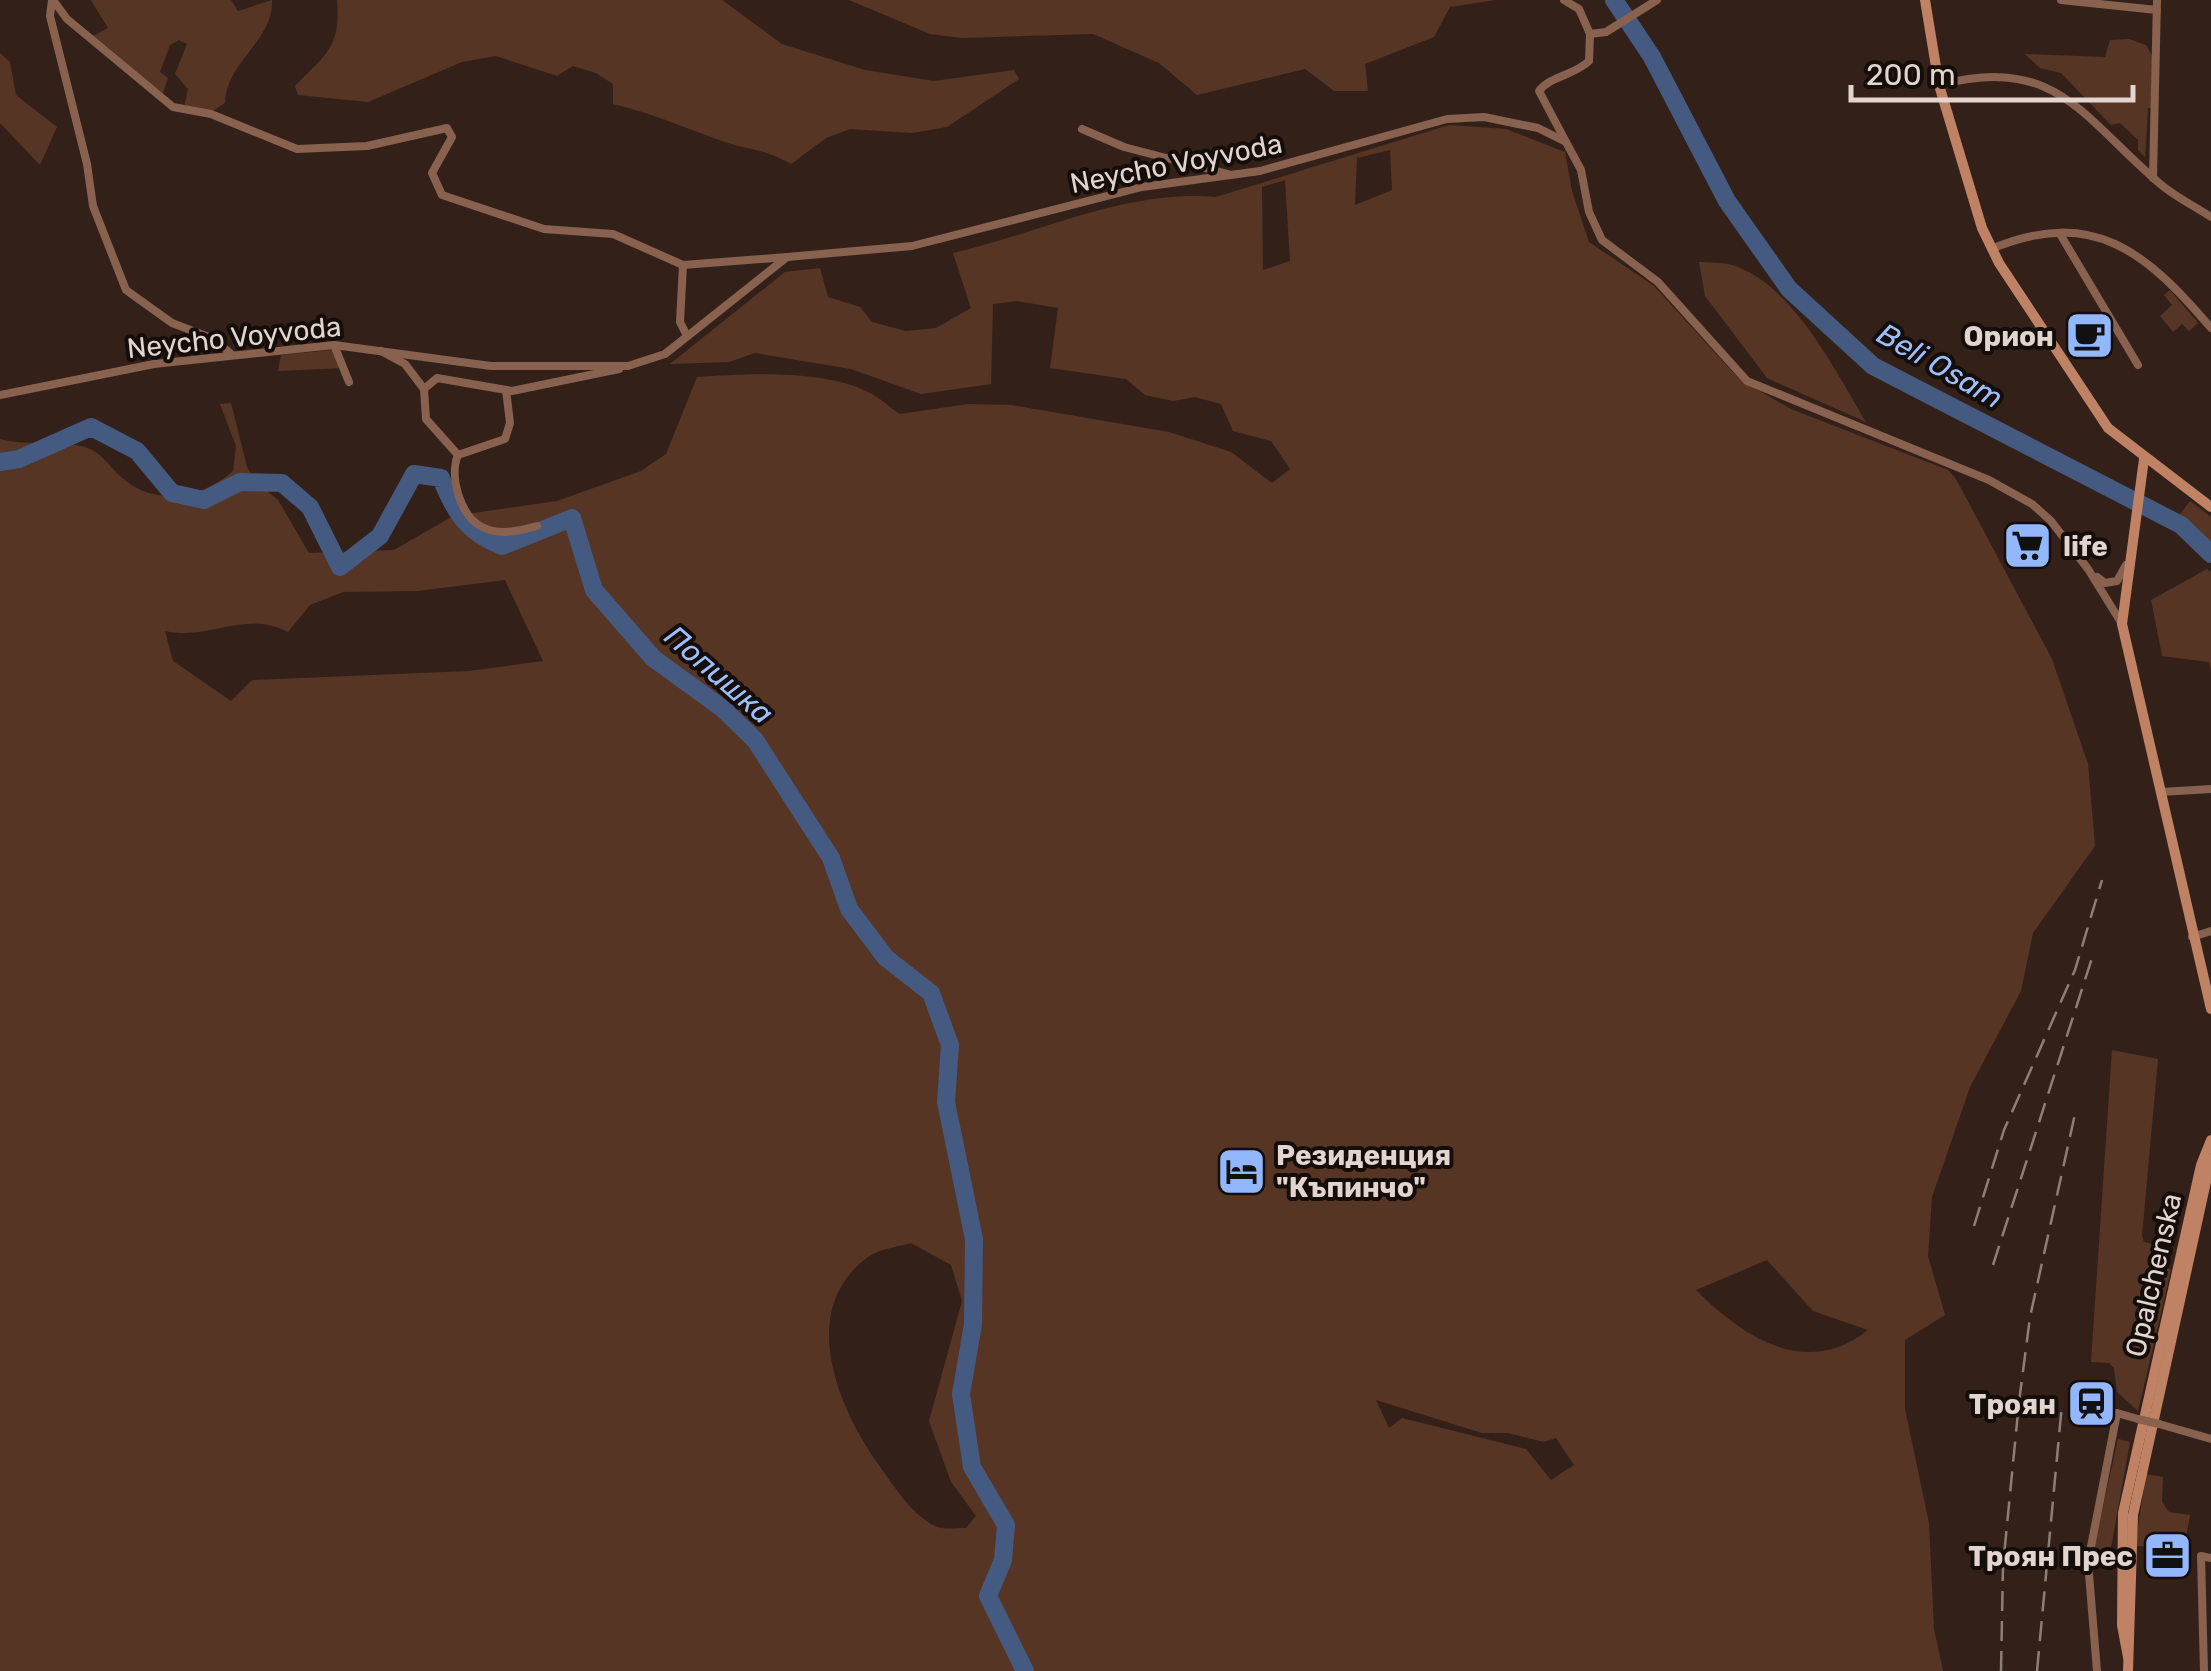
<svg xmlns="http://www.w3.org/2000/svg" width="2211" height="1671" viewBox="0 0 2211 1671" font-family="Rubik,sans-serif">
	<rect width="100%" height="100%" fill="#332119"/>
	<!-- green -->
	<g fill="#573525" fill-rule="evenodd">
		<path d="M 91,0 L 231,0 L 238,11 L 272,0 C 274,40 226,62 225,103 L 211,112 L 184,108 L 188,89 L 175,74 L 187,44 L 179,40 L 170,45 L 160,72 L 168,78 L 161,99 L 91,37 L 108,28 Z"/>
		<path d="M 337,0 L 722,0 L 782,44 L 865,70 L 934,81 L 1014,70 L 1019,79 L 947,127 L 912,133 L 850,129 L 826,138 L 791,164 C 762,148 753,151 725,142 C 687,129 653,113 613,104 L 613,84 L 596,73 L 573,66 L 557,76 L 496,56 L 462,62 L 368,102 L 298,95 L 295,86 C 325,54 341,49 337,0 Z"/>
		<polygon points="849,0 1495,0 1450,7 1434,37 1365,64 1368,91 1334,91 1305,69 1197,95 1159,63 1093,34 962,38 930,34"/>
		<polygon points="2129,39 2146,45 2154,59 2153,108 2148,108 2145,157 2138,150 2138,140 2120,123 2111,125 2061,73 2040,68 2025,54 2105,57 2110,40"/>
		<polygon points="0,53 10,62 16,95 57,127 40,165 0,123"/>
		<path d="M 1449,125 L 1506,129 L 1565,152 L 1572,191 L 1589,242 L 1654,286 L 1739,379 L 1791,409 L 1948,470 L 1956,479 L 2052,659 L 2088,764 L 2095,846 L 2033,933 L 2021,991 L 1970,1087 L 1932,1197 L 1928,1256 L 1945,1315 L 1905,1340 L 1905,1409 L 1929,1523 L 1934,1629 L 1943,1671 L 0,1671 L 0,439 C 28,447 58,439 85,447 C 101,452 109,466 121,477 C 153,507 202,499 233,471 L 236,446 L 220,404 L 231,403 L 247,467 L 256,482 L 278,500 L 309,553 L 394,550 L 453,516 L 557,501 L 641,471 L 666,454 L 697,377 C 747,374 822,369 868,392 C 879,397 889,407 900,414 L 968,404 L 1012,405 L 1169,432 L 1231,452 L 1272,483 L 1290,469 L 1271,441 L 1233,431 L 1221,404 L 1195,397 L 1173,401 L 1145,395 L 1126,379 L 1050,368 L 1058,308 L 1017,301 L 993,304 L 991,384 L 921,394 L 851,369 L 755,353 L 729,362 L 670,364 L 785,272 L 820,268 L 828,297 L 860,307 L 872,322 L 906,331 L 936,328 L 971,308 L 953,253 C 1040,233 1127,189 1216,197 ZM 1390,150 L 1392,190 L 1355,205 L 1357,158 ZM 1285,180 L 1290,261 L 1263,270 L 1262,187 ZM 505,580 L 543,661 L 469,671 L 252,680 L 231,701 L 173,661 L 165,631 C 212,641 243,609 288,632 L 310,605 L 343,592 L 418,591 ZM 911,1243 L 951,1265 L 962,1301 L 929,1421 L 951,1482 L 976,1516 L 966,1528 C 956,1528 943,1530 935,1526 C 910,1513 894,1486 878,1464 C 837,1406 797,1309 868,1257 C 879,1249 898,1247 911,1243 ZM 1767,1260 L 1813,1311 L 1868,1330 C 1807,1379 1744,1338 1696,1290 ZM 1376,1400 L 1482,1433 L 1508,1433 L 1544,1442 L 1556,1438 L 1574,1465 L 1551,1480 L 1526,1449 L 1402,1418 L 1389,1428 Z"/>
		<path d="M 1699,262 C 1712,263 1727,262 1738,267 C 1795,289 1836,372 1866,422 L 1767,378 L 1705,296 Z"/>
		<polygon points="2170,290 2198,323 2189,331 2182,324 2173,332 2160,316 2172,305 2164,295"/>
		<polygon points="332,350 343,368 278,371 281,355"/>
		<polygon points="2190,501 2211,517 2211,547 2178,517"/>
		<polygon points="2207,569 2211,572 2211,672 2209,662 2162,656 2151,600"/>
		<polygon points="2112,1050 2158,1059 2142,1235 2144,1242 2157,1245 2158,1262 2171,1270 2138,1411 2117,1392 2114,1368 2109,1363 2091,1362"/>
		<polygon points="2118,1439 2130,1442 2129,1448 2110,1553 2105,1566 2096,1567 2091,1561"/>
		<polygon points="2146,1474 2163,1477 2162,1502 2169,1512 2190,1515 2184,1548 2135,1546"/>
	</g>
	<g fill="none" stroke-linecap="round" stroke-linejoin="round">
		<!-- river -->
		<g stroke="#445a81" stroke-width="18">
			<polyline points="1614,0 1652,57 1727,201 1789,289 1873,366 2181,525 2211,554"/>
			<path d="M 0,462 L 19,459 L 91,427 L 137,451 L 172,493 L 204,500 L 240,482 L 282,483 L 310,507 L 340,567 L 380,536 L 414,474 L 441,478 C 455,513 467,532 502,546 L 572,518 L 594,590 L 653,658 L 723,709 L 755,740 L 831,858 L 849,909 L 886,958 L 931,993 L 950,1045 L 946,1102 L 974,1239 L 973,1324 L 961,1394 L 972,1467 L 1006,1525 L 1003,1560 L 988,1596 L 1025,1671"/>
		</g>
		<!-- street -->
		<g stroke="#88614f" stroke-width="8">
			<polyline points="52,0 50,16 87,164 93,206 126,290 172,323 214,339 232,355"/>
			<polyline points="53,0 67,19 173,107 211,114 297,149 367,146 447,128 452,137 432,173 442,195 544,229 613,234 683,265 787,257"/>
			<polyline points="1564,0 1579,9 1590,34 1606,32 1657,0"/>
			<polyline points="2061,0 2157,10"/>
			<path d="M 1939,85 C 2056,55 2080,115 2159,183 C 2174,196 2194,206 2211,217"/>
			<polyline points="1082,129 1124,147 1228,174"/>
			<path d="M 1566,142 L 1539,91 C 1550,76 1575,75 1589,61 L 1590,34"/>
			<polyline points="2153,178 2157,0"/>
			<polyline points="2060,234 2138,365"/>
			<path d="M 1991,249 C 2094,206 2147,253 2211,328"/>
			<polyline points="683,265 680,322 687,336"/>
			<polyline points="334,345 349,382"/>
			<polyline points="381,351 405,364 424,389 426,419 458,455"/>
			<polyline points="424,389 437,378 512,391 619,369"/>
			<path d="M 506,390 L 510,423 L 505,439 L 458,455 C 449,476 460,516 482,527 C 500,536 518,531 537,526"/>
			<polyline points="0,395 154,364 334,345 491,366 628,366 665,354 787,257 912,246 1142,187 1260,171 1447,119 1484,117 1538,128 1566,142 1581,170 1589,212 1602,240 1658,282 1747,381 1989,480 2032,504 2051,521 2088,569 2122,624"/>
			<polyline points="2097,577 2105,583 2117,581 2126,565"/>
			<polyline points="2161,792 2211,789"/>
			<polyline points="2192,937 2211,931"/>
			<polyline points="2159,1424 2211,1439"/>
			<polyline points="2097,1671 2088,1562 2117,1413 2138,1419"/>
			<polyline points="2204,1671 2201,1556 2211,1558"/>
		</g>
		<!-- secondary -->
		<g stroke="#c08264" stroke-width="10">
			<polyline points="1925,0 1939,85 1982,228 1999,263 2108,428 2211,507"/>
			<polyline points="2144,459 2122,624 2211,1009"/>
			<polyline points="2128,1657 2122,1625 2123,1513 2201,1165 2211,1140"/>
			<polyline points="2128,1671 2133,1515 2211,1159"/>
		</g>
		<!-- rail -->
		<g stroke="#8d7e77" stroke-width="2.5" stroke-dasharray="20 10" stroke-linecap="butt">
			<polyline points="1974,1226 2004,1130 2075,970 2102,880"/>
			<polyline points="1993,1265 2093,955"/>
			<polyline points="2001,1671 2003,1566 2019,1402 2030,1317 2075,1114"/>
			<polyline points="2037,1671 2062,1404"/>
		</g>
		<!-- street-bridge -->
		<polyline stroke="#88614f" stroke-width="8" points="2138,1419 2159,1424"/>
	</g>
	<!-- icons -->
	<defs>
		<symbol id="cafe-square" viewBox="-11 -11 22 22"><rect x="-9" y="-9" width="18" height="18" rx="4" fill="#92b7fd" stroke="#150d09"/><path d="M-5.5-4.5H6V0H3Q3 3.5 0 3.5H-2.5Q-5.5 3.5-5.5 0ZM3-3.2v2h1.7v-2ZM-6 4.5H4V6H-6Z" fill="#111"/></symbol>
		<symbol id="supermarket-square" viewBox="-11 -11 22 22"><rect x="-9" y="-9" width="18" height="18" rx="4" fill="#92b7fd" stroke="#150d09"/><path d="M-6-5.5h2.5l.6 2H6L4.5 2H-2.5L-4.4-4H-6ZM-1.5 3.2a1.3 1.3 0 1 0 .1 0ZM3 3.2a1.3 1.3 0 1 0 .1 0Z" fill="#111"/></symbol>
		<symbol id="hotel-square" viewBox="-11 -11 22 22"><rect x="-9" y="-9" width="18" height="18" rx="4" fill="#92b7fd" stroke="#150d09"/><path d="M-6-4.5h1.5V1H6V5H4.5V3h-9V5H-6ZM-4 0a1.8 1.8 0 1 1 3.6 0ZM.5 0V-2.5h3Q6-2.5 6 0Z" fill="#111"/></symbol>
		<symbol id="station-square" viewBox="-11 -11 22 22"><rect x="-9" y="-9" width="18" height="18" rx="4" fill="#92b7fd" stroke="#150d09"/><path d="M-3-6H3Q5-6 5-4V2Q5 4 3 4L4.5 6H3L1.5 4h-3L-3 6H-4.5L-3 4Q-5 4-5 2V-4Q-5-6-3-6ZM-3.5-4v3h7v-3ZM-3.5 1v1.5H-2V1ZM2 1v1.5H3.5V1Z" fill="#111"/></symbol>
		<symbol id="office-square" viewBox="-11 -11 22 22"><rect x="-9" y="-9" width="18" height="18" rx="4" fill="#92b7fd" stroke="#150d09"/><path d="M-6-3h4V-5.5h4V-3h4V5H-6ZM-1-4.5V-3h2v-1.5ZM-6 0V1H6V0Z" fill="#111"/></symbol>
	</defs>
	<g fill-rule="evenodd">
		<use href="#cafe-square" x="2062" y="308" width="55" height="55"/>
		<use href="#supermarket-square" x="2000" y="518" width="55" height="55"/>
		<use href="#hotel-square" x="1214" y="1144" width="55" height="55"/>
		<use href="#station-square" x="2064" y="1376" width="55" height="55"/>
		<use href="#office-square" x="2140" y="1528" width="55" height="55"/>
	</g>
	<g text-anchor="middle" stroke-width="8" stroke-linejoin="round" paint-order="stroke">
		<!-- street labels -->
		<g font-size="28" fill="#e2d5d0" stroke="#150d09">
			<text transform="translate(1176 163) rotate(-11)" y="10">Neycho Voyvoda</text>
			<text transform="translate(234 337) rotate(-6)" y="10">Neycho Voyvoda</text>
			<text transform="translate(2153 1275) rotate(-77)" y="10">Opalchenska</text>
		</g>
		<!-- poi labels -->
		<g font-size="28" font-weight="bold" fill="#e2d5d0" stroke="#150d09" text-anchor="end">
			<text x="2054" y="346">Орион</text>
			<text x="2063" y="556" text-anchor="start">life</text>
			<text x="1276" y="1165" text-anchor="start">Резиденция<tspan x="1276" dy="32">"Къпинчо"</tspan></text>
			<text x="2056" y="1414">Троян</text>
			<text x="2133" y="1566">Троян Прес</text>
		</g>
		<!-- water labels -->
		<g font-size="30" font-style="italic" fill="#9bbfff" stroke="#150d09">
			<text transform="translate(1940 366) rotate(30)" y="10">Beli Osam</text>
			<text transform="translate(719 675) rotate(41)" y="10">Попишка</text>
		</g>
	</g>
	<!-- scale -->
	<path d="M1851 85v15h282v-15" fill="none" stroke="#e2d5d0" stroke-width="5"/>
	<text x="1866" y="85" font-size="30" fill="#e2d5d0" stroke="#150d09" stroke-width="8" paint-order="stroke">200 m</text>
</svg>
